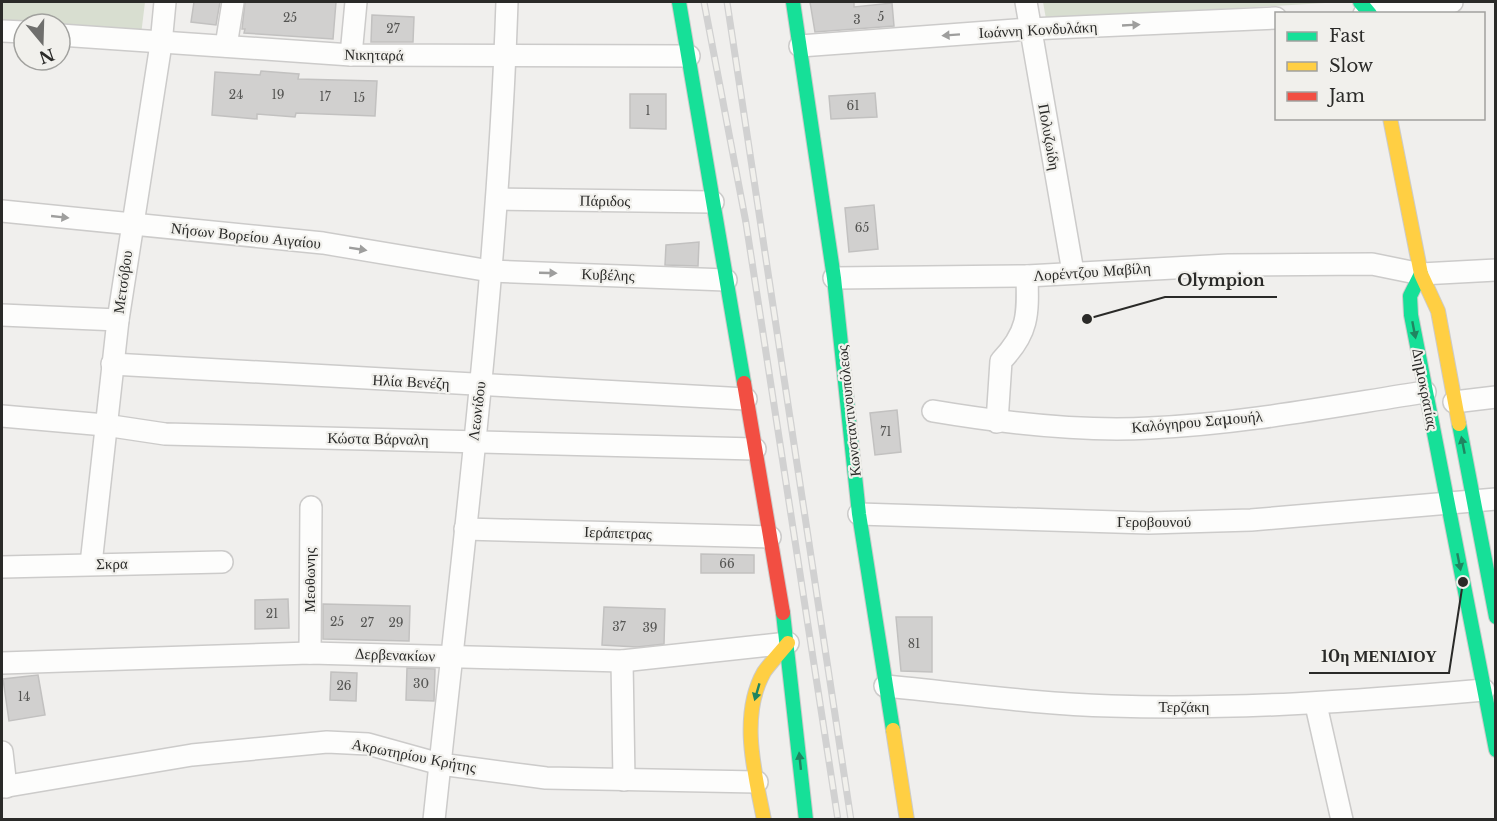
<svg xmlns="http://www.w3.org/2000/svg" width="1497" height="821" viewBox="0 0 1497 821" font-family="'Libre Baskerville',serif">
	<rect width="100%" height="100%" fill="#f0efed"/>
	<!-- green -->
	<g fill="#d8ded0">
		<polygon points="2,2 145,2 141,35 60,28 60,24 2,23"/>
		<polygon points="1043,2 1342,2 1046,19"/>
	</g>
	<!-- building -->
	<g fill="#d1d0cf" stroke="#c2c1c0" stroke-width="1.5">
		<polygon points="194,2 220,2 216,25 191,22"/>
		<polygon points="245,2 336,2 333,39 244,33 245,29 242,29"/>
		<polygon points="810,2 854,2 854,7 892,3 894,26 815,32"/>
		<polygon points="372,15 414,17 413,42 371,42"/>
		<polygon points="261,71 299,74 298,79 377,81 375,116 296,113 295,117 257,114 257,119 212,115 215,72 260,75"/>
		<polygon points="875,93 877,117 831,119 829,96"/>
		<polygon points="630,94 666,94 666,129 630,128"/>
		<polygon points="874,205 878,249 849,252 845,208"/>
		<polygon points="699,242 698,266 665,265 666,245"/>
		<polygon points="897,410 901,452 875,455 870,413"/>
		<polygon points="701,554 754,555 754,573 701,573"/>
		<polygon points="288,599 289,628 255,629 255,600"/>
		<polygon points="323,604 410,606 409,641 323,639"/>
		<polygon points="604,607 665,609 664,644 637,647 602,645"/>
		<polygon points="896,617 932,617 932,672 901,671"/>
		<polygon points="407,668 435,669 434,701 406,700"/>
		<polygon points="331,672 357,673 356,701 330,700"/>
		<polygon points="38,675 45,715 9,721 3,679"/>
	</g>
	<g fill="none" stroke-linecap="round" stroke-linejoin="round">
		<defs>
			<g id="street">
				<polyline points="1026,2 1073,272"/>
				<polyline points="1364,14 1452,2"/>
				<polyline points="2,31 24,32"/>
				<polyline points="60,35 351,55 689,56"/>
				<polyline points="226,46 233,2"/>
				<polyline points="800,46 1030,29 1276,18"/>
				<polyline points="351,55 356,2"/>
				<polyline points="497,199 713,202"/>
				<polyline points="2,211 323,243 490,271 726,280"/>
				<polyline points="834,278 1027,276 1228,265 1372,264 1421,274 1496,270"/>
				<polyline points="2,315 118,320"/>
				<polyline points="112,364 746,399"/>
				<polyline points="1454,402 1496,397"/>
				<path d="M 933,411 C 1004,423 1078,432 1150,428 C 1242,424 1334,406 1425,392"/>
				<polyline points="2,416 105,425 165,434 755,449"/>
				<path d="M 997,422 L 1001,361 C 1029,332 1028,314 1027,276"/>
				<polyline points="859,514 1149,523 1251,520 1496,499"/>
				<polyline points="465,529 770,537"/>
				<polyline points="91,564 118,320 161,44 165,2"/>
				<polyline points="2,567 222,562"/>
				<polyline points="310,653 311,507"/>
				<polyline points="622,661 624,780"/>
				<polyline points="2,663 310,653 622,661 788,643"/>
				<path d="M 885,686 C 960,693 1036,704 1111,706 C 1236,710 1359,701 1484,690"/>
				<polyline points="1316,705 1342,820"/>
				<polyline points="2,752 6,787"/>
				<polyline points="2,787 192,755 327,742 368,744 440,764 546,778 757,782"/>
				<path d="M 434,820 C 463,547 498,275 507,2"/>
			</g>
			<g id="fast">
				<polyline points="679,2 744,383"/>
				<polyline points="793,2 834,278 859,514 893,730"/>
				<polyline points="1360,2 1370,14"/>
				<polyline points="1421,274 1410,296 1411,315 1496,750"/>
				<polyline points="1459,424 1496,617"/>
				<polyline points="783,613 806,820"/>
			</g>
			<g id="slow">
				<polyline points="1390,118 1421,274 1438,311 1459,424"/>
				<polyline points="893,730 907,820"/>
				<path d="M 764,820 C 755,774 739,716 764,672 C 771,662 780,653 788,643"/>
			</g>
			<polyline id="jam" points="744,383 783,613"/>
		</defs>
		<!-- street casing -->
		<use href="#street" stroke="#cccbca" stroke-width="24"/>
		<!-- fast casing -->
		<use href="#fast" stroke="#cccbca" stroke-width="16"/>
		<!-- slow casing -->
		<use href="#slow" stroke="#cccbca" stroke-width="16"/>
		<!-- jam casing -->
		<use href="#jam" stroke="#cccbca" stroke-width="16"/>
		<!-- street -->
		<use href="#street" stroke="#fdfdfc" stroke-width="21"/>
		<!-- fast -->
		<use href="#fast" stroke="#16e098" stroke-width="14"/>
		<!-- slow -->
		<use href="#slow" stroke="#ffcf43" stroke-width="14"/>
		<!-- jam -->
		<use href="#jam" stroke="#f24e42" stroke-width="14"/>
		<defs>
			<g id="rail">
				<polyline points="704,2 746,223 838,820"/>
				<polyline points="727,2 851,820"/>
			</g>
		</defs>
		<!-- rail casing -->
		<use href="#rail" stroke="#d1d1d1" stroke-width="7"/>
		<!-- rail -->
		<use href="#rail" stroke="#f1f0ec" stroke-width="4.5" stroke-dasharray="14" stroke-linecap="butt"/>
	</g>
	<!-- one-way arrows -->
	<defs><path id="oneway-solid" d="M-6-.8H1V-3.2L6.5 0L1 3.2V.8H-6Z" transform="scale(1.5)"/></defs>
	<g fill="#9e9e9d">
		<use href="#oneway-solid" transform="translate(1131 25) rotate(-3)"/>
		<use href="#oneway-solid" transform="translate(951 35) rotate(176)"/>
		<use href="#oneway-solid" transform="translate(60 217) rotate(6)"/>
		<use href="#oneway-solid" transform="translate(358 249) rotate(9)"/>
		<use href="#oneway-solid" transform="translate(548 273) rotate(2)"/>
	</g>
	<g fill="#208560">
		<use href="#oneway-solid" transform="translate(1414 330) rotate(79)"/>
		<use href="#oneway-solid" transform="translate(1463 445) rotate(-101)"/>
		<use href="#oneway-solid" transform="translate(1459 562) rotate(79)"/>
		<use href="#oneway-solid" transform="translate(757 692) rotate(106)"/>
		<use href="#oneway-solid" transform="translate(800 761) rotate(-96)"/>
	</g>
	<g text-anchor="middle" stroke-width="4.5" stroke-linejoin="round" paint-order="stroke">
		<!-- number labels -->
		<g font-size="12" fill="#545452">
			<text x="881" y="21">5</text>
			<text x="290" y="22">25</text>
			<text x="857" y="24">3</text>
			<text x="393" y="33">27</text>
			<text x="236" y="99">24</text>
			<text x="278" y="99">19</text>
			<text x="325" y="101">17</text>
			<text x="359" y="102">15</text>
			<text x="853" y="110">61</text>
			<text x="648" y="115">1</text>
			<text x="862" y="232">65</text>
			<text x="886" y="436">71</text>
			<text x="727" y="568">66</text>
			<text x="272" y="618">21</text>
			<text x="337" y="626">25</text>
			<text x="367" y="627">27</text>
			<text x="396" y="627">29</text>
			<text x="619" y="631">37</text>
			<text x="650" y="632">39</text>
			<text x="914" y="648">81</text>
			<text x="421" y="688">30</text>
			<text x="344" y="690">26</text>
			<text x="24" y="701">14</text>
		</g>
		<!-- street labels -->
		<g font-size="15" fill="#2a2a28" stroke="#f1f0ec">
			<text transform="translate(1038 30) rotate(-3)" y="5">Ιωάννη Κονδυλάκη</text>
			<text transform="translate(374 55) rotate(1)" y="5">Νικηταρά</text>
			<text transform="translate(1049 137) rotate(80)" y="5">Πολυζωίδη</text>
			<text transform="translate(605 201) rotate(1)" y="5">Πάριδος</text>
			<text transform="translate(246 236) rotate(6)" y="5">Νήσων Βορείου Αιγαίου</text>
			<text transform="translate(1092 272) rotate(-4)" y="5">Λορέντζου Μαβίλη</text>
			<text transform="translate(608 275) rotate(2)" y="5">Κυβέλης</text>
			<text transform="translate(123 282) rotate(-82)" y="5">Μετσόβου</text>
			<text transform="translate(411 382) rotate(3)" y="5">Ηλία Βενέζη</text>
			<text transform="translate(1425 389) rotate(79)" y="5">Δημοκρατίας</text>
			<text transform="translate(477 411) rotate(-83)" y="5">Λεωνίδου</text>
			<text transform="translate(849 411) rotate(-96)" y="5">Κωνσταντινουπόλεως</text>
			<text transform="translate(1197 422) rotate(-5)" y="5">Καλόγηρου Σαμουήλ</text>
			<text transform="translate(378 439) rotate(1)" y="5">Κώστα Βάρναλη</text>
			<text x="1154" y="527">Γεροβουνού</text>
			<text transform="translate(618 533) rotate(2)" y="5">Ιεράπετρας</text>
			<text transform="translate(112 564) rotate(-1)" y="5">Σκρα</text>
			<text transform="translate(310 580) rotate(-90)" y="5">Μεοθωνης</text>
			<text transform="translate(395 655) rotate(2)" y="5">Δερβενακίων</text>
			<text x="1184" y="712">Τερζάκη</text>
			<text transform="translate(414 756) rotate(11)" y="5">Ακρωτηρίου Κρήτης</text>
		</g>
	</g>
	<!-- callouts -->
	<path fill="none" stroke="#2a2a28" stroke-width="2" d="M1087 319L1165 297H1277M1463 582L1449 673H1309"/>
	<g fill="#2a2a28" stroke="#f1f0ec" stroke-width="2">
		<circle cx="1087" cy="319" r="6"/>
		<circle cx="1463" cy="582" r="6"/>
	</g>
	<g font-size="16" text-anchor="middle" font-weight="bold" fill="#2a2a28" stroke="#f1f0ec" stroke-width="4.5" stroke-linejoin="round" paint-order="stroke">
		<text x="1221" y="286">Olympion</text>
		<text x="1379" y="662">10η ΜΕΝΙΔΙΟΥ</text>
	</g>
	<!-- border -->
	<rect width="1497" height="821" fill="none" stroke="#2a2a28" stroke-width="6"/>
	<!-- legend -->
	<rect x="1275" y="12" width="210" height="108" fill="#f1f0ec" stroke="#a1a19e" stroke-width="1.5"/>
	<rect x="1287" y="32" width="30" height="9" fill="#16e098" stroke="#a1a19e" stroke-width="1.5"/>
	<text x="1329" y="42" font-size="18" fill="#2a2a28">Fast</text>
	<rect x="1287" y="62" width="30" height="9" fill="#ffcf43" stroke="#a1a19e" stroke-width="1.5"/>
	<text x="1329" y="72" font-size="18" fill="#2a2a28">Slow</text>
	<rect x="1287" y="92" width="30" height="9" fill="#f24e42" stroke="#a1a19e" stroke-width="1.5"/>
	<text x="1329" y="102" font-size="18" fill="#2a2a28">Jam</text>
	<!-- north arrow -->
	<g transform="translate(42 42) rotate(161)"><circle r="28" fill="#f1f0ec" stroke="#a1a19e" stroke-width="1.5"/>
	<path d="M0-4.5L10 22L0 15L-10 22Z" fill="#6f6f6d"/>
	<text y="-9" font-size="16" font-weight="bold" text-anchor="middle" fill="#2a2a28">N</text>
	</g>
</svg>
